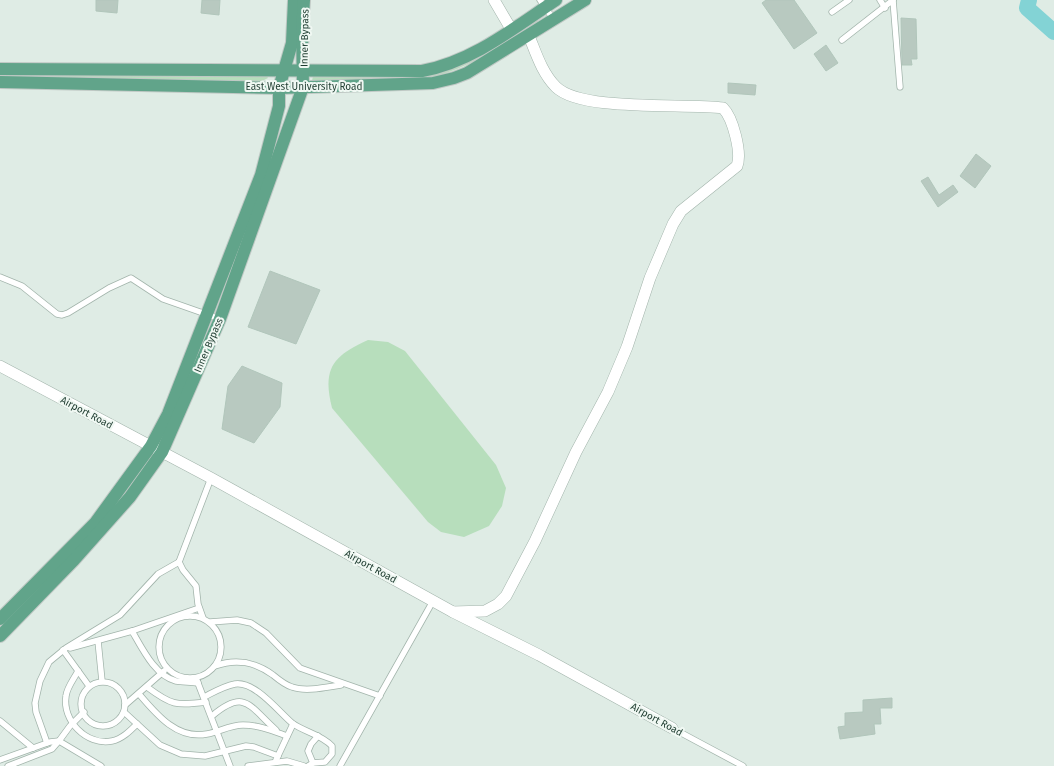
<svg xmlns="http://www.w3.org/2000/svg" width="1054" height="766" viewBox="0 0 1054 766" font-family="'Fira Sans',sans-serif">
	<rect width="100%" height="100%" fill="#dfece5"/>
	<!-- green -->
	<g fill="#b7debc">
		<path d="M 538,17 L 538,22 C 500,47 467,70 422,80 L 312,81 L 313,76 L 432,72 Z"/>
		<polygon points="0,75 266,75 268,78 262,81 0,81"/>
		<path d="M 368,340 L 388,342 L 405,351 L 496,465 L 506,488 L 502,506 L 489,526 L 464,537 L 441,532 L 428,522 L 332,408 C 322,368 333,356 368,340 Z"/>
	</g>
	<g fill="none" stroke-linecap="round" stroke-linejoin="round">
		<!-- river -->
		<polyline stroke="#83d3d5" stroke-width="16" points="1029,0 1027,8 1054,32"/>
	</g>
	<!-- building -->
	<g fill="#b8c9c0" stroke="#b1c6bb">
		<polygon points="96,0 118,0 117,13 96,11"/>
		<polygon points="202,0 220,0 219,15 201,13"/>
		<polygon points="766,0 794,0 817,33 794,49 762,3"/>
		<polygon points="901,18 916,19 917,59 911,59 912,65 902,65"/>
		<polygon points="826,45 838,63 826,71 814,54"/>
		<polygon points="728,83 756,85 755,95 728,93"/>
		<polygon points="976,154 991,166 975,188 960,176"/>
		<polygon points="928,177 939,195 953,185 958,192 938,207 921,181"/>
		<polygon points="270,271 320,290 296,344 248,327"/>
		<polygon points="242,366 282,383 280,407 254,443 222,429 228,386"/>
		<polygon points="892,698 892,708 880,708 881,724 874,724 875,734 840,739 838,727 845,726 845,713 863,712 863,700"/>
	</g>
	<g fill="none" stroke-linecap="round" stroke-linejoin="round">
		<defs>
			<g id="service">
				<polyline points="540,0 554,20"/>
				<polyline points="880,0 885,8"/>
				<polyline points="893,0 900,87"/>
				<polyline points="832,12 849,0"/>
				<polyline points="842,40 893,0"/>
				<polyline points="0,277 22,286 57,314 62,315 68,313 109,288 131,278 163,299 220,319"/>
				<polyline points="179,562 183,570 196,586 198,604 203,618"/>
				<circle cx="190" cy="647" r="31"/>
				<polyline points="210,622 237,620 251,623 266,633 300,668 380,696"/>
				<path d="M 132,631 C 142,648 155,676 176,681 C 183,682 191,682 198,683"/>
				<polyline points="98,641 102,681"/>
				<polyline points="70,648 132,631 199,608"/>
				<polyline points="63,650 89,686"/>
				<path d="M 215,666 C 237,658 255,662 273,675 C 279,680 285,685 292,687 C 306,692 327,687 341,685"/>
				<path d="M 78,671 C 74,679 67,687 66,696 C 62,720 86,746 112,741 C 122,739 130,731 137,724"/>
				<polyline points="196,678 230,766"/>
				<circle cx="103" cy="704" r="22"/>
				<path d="M 147,687 C 171,705 176,706 206,702"/>
				<path d="M 139,694 C 156,714 177,740 207,734 C 219,732 230,725 243,725 C 259,725 273,731 287,736"/>
				<path d="M 204,697 C 214,692 224,686 235,684 C 255,681 278,711 292,723 C 304,732 321,734 332,746 L 332,754 L 325,762 L 313,763 L 308,766"/>
				<polyline points="125,705 164,671"/>
				<polyline points="124,712 160,745 181,754 205,756 246,746 254,747 278,756"/>
				<path d="M 212,716 C 245,688 249,706 276,730"/>
				<polyline points="0,721 33,748"/>
				<polyline points="672,728 743,766"/>
				<polyline points="59,741 70,726 84,712"/>
				<polyline points="47,743 36,712 35,703 40,681 49,662 66,648 120,615 158,574 179,562 211,478"/>
				<polyline points="0,760 50,742 59,741 101,766"/>
				<polyline points="276,760 293,724"/>
				<polyline points="313,763 308,751 311,744 318,736"/>
				<polyline points="8,766 52,749 58,742"/>
				<polyline points="248,766 287,761 304,766"/>
				<polyline points="340,766 433,601"/>
			</g>
			<g id="minor">
				<polyline points="494,0 511,29"/>
				<polyline points="0,366 211,478 453,612 539,655 672,728"/>
				<path d="M 453,612 L 485,611 L 498,604 L 506,596 L 535,541 L 576,452 L 608,392 L 627,347 L 650,278 L 673,224 L 681,211 L 737,166 C 742,153 733,118 723,108 C 685,103 581,112 556,87 C 542,73 536,53 529,36"/>
			</g>
			<g id="primary">
				<path d="M 0,69 L 422,71 C 472,62 514,28 556,0"/>
				<polyline points="0,82 279,88 433,83 454,78 467,73 585,0"/>
				<polyline points="0,619 95,523 151,446 168,414 261,175 279,106 279,88 292,43 294,0"/>
				<polyline points="0,636 74,560 130,497 162,452 220,319 303,87 302,31 304,0"/>
			</g>
		</defs>
		<!-- service casing -->
		<use href="#service" stroke="#a2b4ab" stroke-width="7"/>
		<!-- minor casing -->
		<use href="#minor" stroke="#a2b4ab" stroke-width="12"/>
		<!-- primary casing -->
		<use href="#primary" stroke="#c0c9c5" stroke-width="14"/>
		<!-- service -->
		<use href="#service" stroke="#fff" stroke-width="5.5"/>
		<!-- minor -->
		<use href="#minor" stroke="#fff" stroke-width="11"/>
		<!-- primary -->
		<use href="#primary" stroke="#61a48a" stroke-width="12"/>
	</g>
	<g text-anchor="middle" stroke-width="4" stroke-linejoin="round" paint-order="stroke">
		<!-- street labels -->
		<g font-size="10" fill="#1f3d31" stroke="#f0f8f3">
			<text transform="translate(304 38) rotate(-89)" y="4">Inner Bypass</text>
			<text x="304" y="90">East West University Road</text>
			<text transform="translate(208 345) rotate(-67)" y="4">Inner Bypass</text>
			<text transform="translate(87 412) rotate(28)" y="4">Airport Road</text>
			<text transform="translate(371 566) rotate(29)" y="4">Airport Road</text>
			<text transform="translate(657 719) rotate(29)" y="4">Airport Road</text>
		</g>
	</g>
</svg>
